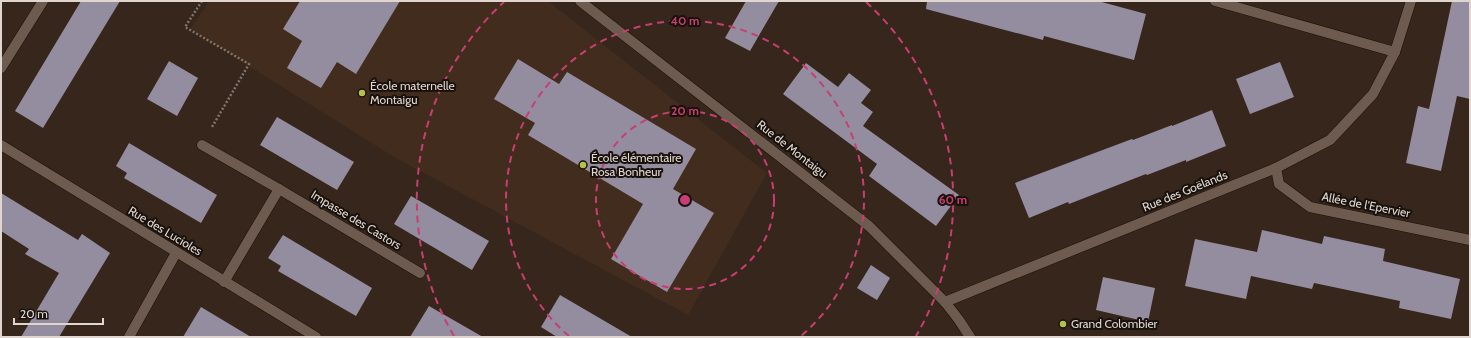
<svg xmlns="http://www.w3.org/2000/svg" width="1471" height="338" viewBox="0 0 1471 338" font-family="Cabin,sans-serif">
	<rect width="100%" height="100%" fill="#36261c"/>
	<!-- built -->
	<polygon fill="#422c1e" points="209,1 548,1 767,173 688,315 394,157 190,29"/>
	<!-- building -->
	<g fill="#948c9f">
		<polygon points="81,1 120,1 43,128 15,111"/>
		<polygon points="300,1 400,1 356,74 337,62 321,88 287,68 302,41 283,29"/>
		<polygon points="746,1 779,1 750,51 725,38"/>
		<polygon points="927,1 1098,1 1146,14 1134,60 1044,36 1043,40 926,9"/>
		<polygon points="1452,1 1470,1 1470,99 1457,96 1441,171 1406,163 1418,106 1429,109"/>
		<polygon points="518,59 559,84 567,72 696,149 673,189 714,213 667,292 611,259 643,204 528,135 535,123 494,99"/>
		<polygon points="169,61 198,78 177,116 147,99"/>
		<polygon points="1280,62 1294,97 1250,114 1236,79"/>
		<polygon points="806,63 838,87 849,73 871,90 861,103 873,112 863,126 959,195 936,226 869,176 877,164 783,94"/>
		<polygon points="1212,110 1226,146 1186,162 1186,160 1147,175 1146,174 1069,204 1068,202 1029,218 1015,183 1132,139 1133,140 1172,125 1172,126"/>
		<polygon points="277,117 354,162 337,190 260,145"/>
		<polygon points="129,143 217,195 201,223 124,178 127,173 116,166"/>
		<polygon points="1,193 78,240 82,234 110,253 59,337 21,337 59,273 25,254 29,249 1,231"/>
		<polygon points="411,196 489,241 472,270 394,224"/>
		<polygon points="1262,230 1322,244 1324,236 1385,249 1383,261 1460,279 1451,319 1399,308 1400,301 1314,283 1312,289 1251,276 1246,299 1185,286 1195,239 1257,252"/>
		<polygon points="283,235 372,288 356,316 278,271 281,266 268,258"/>
		<polygon points="871,265 890,278 877,300 857,288"/>
		<polygon points="1103,277 1155,288 1148,322 1096,310"/>
		<polygon points="560,295 632,337 557,337 541,327"/>
		<polygon points="429,306 483,337 410,337"/>
		<polygon points="201,307 251,337 183,337"/>
	</g>
	<g fill="none" stroke-linecap="round" stroke-linejoin="round">
		<defs>
			<g id="minor">
				<polyline points="580,1 869,226 945,302 959,320 970,337"/>
				<polyline points="1215,1 1395,52"/>
				<polyline points="1,68 43,1"/>
				<polyline points="1,145 316,337"/>
				<polyline points="202,145 279,189 420,273"/>
				<polyline points="1276,168 1279,184 1310,207 1470,240"/>
				<polyline points="224,282 279,189"/>
				<polyline points="945,302 1276,168 1330,140 1373,94 1395,52 1411,1"/>
				<polyline points="129,337 176,253"/>
			</g>
		</defs>
		<!-- minor casing -->
		<use href="#minor" stroke="#1d0e06" stroke-width="11"/>
		<!-- path -->
		<polyline stroke="#82746c" stroke-width="2.5" stroke-dasharray="2 2" stroke-linecap="butt" points="202,1 185,27 249,64 212,127"/>
		<!-- minor -->
		<use href="#minor" stroke="#6e5b50" stroke-width="10"/>
	</g>
	<!-- distance rings -->
	<g fill="none" stroke="#c83e72" stroke-width="2" stroke-dasharray="7 5">
		<circle cx="685" cy="200" r="89"/>
		<path d="M569 336A179 179 0 1 1 801 336"/>
		<path d="M454 336A268 268 0 0 1 504 2M866 2A268 268 0 0 1 916 336"/>
	</g>
	<!-- markers -->
	<g fill="#b4c24a" stroke="#18110c" stroke-width="1.5">
		<circle cx="362" cy="93" r="4"/>
		<circle cx="583" cy="165" r="4"/>
		<circle cx="1063" cy="324" r="4"/>
	</g>
	<g text-anchor="middle" stroke-width="4" stroke-linejoin="round" paint-order="stroke">
		<!-- poi labels -->
		<g font-size="12" fill="#e0d5cf" stroke="#18110c" text-anchor="start">
			<text x="370" y="90">École maternelle<tspan x="370" dy="14">Montaigu</tspan></text>
			<text x="591" y="162">École élémentaire<tspan x="591" dy="14">Rosa Bonheur</tspan></text>
			<text x="1071" y="328">Grand Colombier</text>
		</g>
		<!-- street labels -->
		<g font-size="12" fill="#e0d5cf" stroke="#18110c">
			<text transform="translate(792 149) rotate(38)" y="4">Rue de Montaigu</text>
			<text transform="translate(1185 191) rotate(-22)" y="4">Rue des Goëlands</text>
			<text transform="translate(1366 205) rotate(11)" y="4">Allée de l'Epervier</text>
			<text transform="translate(356 220) rotate(31)" y="4">Impasse des Castors</text>
			<text transform="translate(165 231) rotate(31)" y="4">Rue des Lucioles</text>
		</g>
	</g>
	<circle cx="685" cy="200" r="6" fill="#c83e72" stroke="#18110c" stroke-width="2"/>
	<g font-size="12" text-anchor="middle" font-weight="bold" fill="#c83e72" stroke="#18110c" stroke-width="4" stroke-linejoin="round" paint-order="stroke">
		<text x="685" y="25">40 m</text>
		<text x="685" y="115">20 m</text>
		<text x="953" y="204">60 m</text>
	</g>
	<!-- border -->
	<rect width="1471" height="338" fill="none" stroke="#e0d5cf" stroke-width="4"/>
	<!-- scale -->
	<path d="M14 318v6h89v-6" fill="none" stroke="#e0d5cf" stroke-width="2"/>
	<text x="20" y="318" font-size="12" fill="#e0d5cf" stroke="#18110c" stroke-width="3" paint-order="stroke">20 m</text>
</svg>
